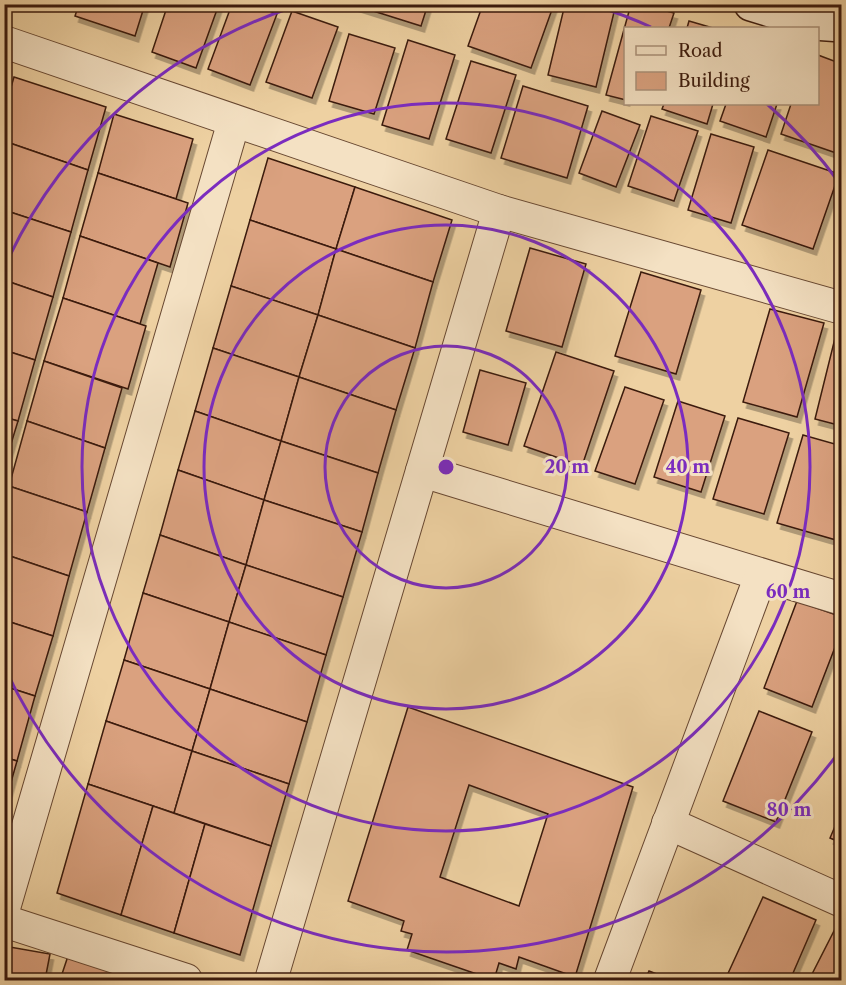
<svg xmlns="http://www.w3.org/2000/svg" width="846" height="985" viewBox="0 0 846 985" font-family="'Libre Caslon Text',serif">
	<defs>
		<filter id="shadow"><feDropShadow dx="3.5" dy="6" stdDeviation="0" flood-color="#0004"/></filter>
	</defs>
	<rect width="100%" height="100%" fill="#eed1a2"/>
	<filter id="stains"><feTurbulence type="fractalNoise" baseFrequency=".00333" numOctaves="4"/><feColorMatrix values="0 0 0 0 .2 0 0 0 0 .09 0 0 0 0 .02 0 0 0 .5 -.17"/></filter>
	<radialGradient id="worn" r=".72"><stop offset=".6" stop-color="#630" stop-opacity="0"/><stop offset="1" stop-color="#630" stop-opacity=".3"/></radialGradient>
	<!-- building -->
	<g fill="#daa17f" stroke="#3b1a0d" stroke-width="1.5" fill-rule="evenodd" filter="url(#shadow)">
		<polygon points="79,4 145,4 135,36 75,16"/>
		<polygon points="168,4 219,4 196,68 152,52"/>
		<polygon points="232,4 253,4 277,14 250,85 208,69"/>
		<polygon points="351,4 428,4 421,26"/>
		<polygon points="483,4 554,4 531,68 468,46"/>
		<polygon points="565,4 616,4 596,87 548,75"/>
		<polygon points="631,4 641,4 674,13 669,28 626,28 626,100 606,95"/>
		<polygon points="292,11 338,27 312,98 266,82"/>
		<polygon points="689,21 713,28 687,28"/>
		<polygon points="349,34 395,48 374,114 329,101"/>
		<polygon points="408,40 455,55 429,139 382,125"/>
		<polygon points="818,55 842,64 842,147 839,154 781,134 791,104 818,104"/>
		<polygon points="471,61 516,75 491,153 446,139"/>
		<polygon points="14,77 106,107 88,170 4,141 4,111"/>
		<polygon points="523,86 588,106 567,178 501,158"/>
		<polygon points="664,104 713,104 707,124 662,109"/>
		<polygon points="726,104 777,104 766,137 720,121"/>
		<polygon points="602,111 640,125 616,187 579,173"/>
		<polygon points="114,114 193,139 176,199 98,173"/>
		<polygon points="651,116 698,131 674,201 628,186"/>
		<polygon points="711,134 754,147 731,223 688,210"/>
		<polygon points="4,141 88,170 71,232 4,210"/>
		<polygon points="768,150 839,174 813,249 742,225"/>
		<polygon points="268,158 355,187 336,249 250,220"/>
		<polygon points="98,173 188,203 170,267 80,236"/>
		<polygon points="355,187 452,220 433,282 336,249"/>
		<polygon points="4,210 71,232 53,297 4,280"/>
		<polygon points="250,220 336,249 318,315 231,286"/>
		<polygon points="80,236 158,263 140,324 63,298"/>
		<polygon points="530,248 586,264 562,347 506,331"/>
		<polygon points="336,249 433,282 415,348 318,315"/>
		<polygon points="641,272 701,290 676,374 615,356"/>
		<polygon points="4,280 53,297 35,360 4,350"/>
		<polygon points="231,286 318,315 299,377 213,348"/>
		<polygon points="63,298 146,326 128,389 44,361"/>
		<polygon points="770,309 824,323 797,417 743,402"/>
		<polygon points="318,315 415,348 396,410 299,377"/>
		<polygon points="836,334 842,335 842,426 815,419"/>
		<polygon points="213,348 299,377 281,441 195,411"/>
		<polygon points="4,350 35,360 18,421 4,417"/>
		<polygon points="556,352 614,371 582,466 524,446"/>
		<polygon points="44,361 122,388 105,448 27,421"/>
		<polygon points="480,370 526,383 508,445 463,432"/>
		<polygon points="299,377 396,410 378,473 281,441"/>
		<polygon points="625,387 664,400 635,484 595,471"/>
		<polygon points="678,401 725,416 701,492 654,477"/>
		<polygon points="195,411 281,441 264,500 178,470"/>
		<polygon points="4,417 18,421 4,467"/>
		<polygon points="738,418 789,433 764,514 713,499"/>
		<polygon points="27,421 105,448 87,512 9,486"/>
		<polygon points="803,435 842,446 842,522 836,540 777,523"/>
		<polygon points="281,441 378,473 362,532 264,500"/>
		<polygon points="178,470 264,500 246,565 160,535"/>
		<polygon points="9,486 87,512 69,576 4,554 4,502"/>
		<polygon points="264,500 362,532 343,597 246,565"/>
		<polygon points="160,535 246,565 229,622 143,593"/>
		<polygon points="4,554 69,576 53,636 4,620"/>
		<polygon points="246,565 343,597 326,655 229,622"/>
		<polygon points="143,593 229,622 210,689 124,660"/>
		<polygon points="797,601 842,617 842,629 812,707 764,688"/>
		<polygon points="4,620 53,636 35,696 4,686"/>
		<polygon points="229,622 326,655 307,722 210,689"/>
		<polygon points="124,660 210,689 192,751 106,721"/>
		<polygon points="4,686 35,696 17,761 4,757"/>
		<polygon points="210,689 307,722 289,784 192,751"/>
		<path d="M 408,707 L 633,787 L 575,977 L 519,957 L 516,969 L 499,963 L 494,980 L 407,950 L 412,934 L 401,931 L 404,921 L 348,901 ZM 469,785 L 548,814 L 519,906 L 440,877 Z"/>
		<polygon points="759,711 812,732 776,822 723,801"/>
		<polygon points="106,721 192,751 174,813 88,784"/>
		<polygon points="192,751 289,784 271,846 174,813"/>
		<polygon points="4,757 17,761 4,807"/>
		<polygon points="88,784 153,806 121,915 57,893"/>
		<polygon points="153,806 205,824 174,933 121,915"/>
		<polygon points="842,810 842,843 830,838"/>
		<polygon points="205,824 271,846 240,955 174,933"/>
		<polygon points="763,897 816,920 790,980 725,980"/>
		<polygon points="835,929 842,932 842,980 809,980"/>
		<polygon points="4,946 50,954 45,980 4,980"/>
		<polygon points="68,956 132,975 131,980 60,980"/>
		<polygon points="649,971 672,980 645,980"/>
	</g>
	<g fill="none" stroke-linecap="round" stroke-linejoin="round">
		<defs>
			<g id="street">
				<polyline points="4,42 499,211 842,308"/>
				<polyline points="422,471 842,599"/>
				<polyline points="668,823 842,901"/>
				<polyline points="4,908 234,121"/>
				<polyline points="4,921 186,980"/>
				<polyline points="271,980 499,211"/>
				<polyline points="610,980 761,575"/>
			</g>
			<polyline id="secondary" points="751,4 813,23 842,25"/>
		</defs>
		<!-- street casing -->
		<use href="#street" stroke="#684832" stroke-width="34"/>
		<!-- secondary casing -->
		<use href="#secondary" stroke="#3b1a0d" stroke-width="36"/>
		<!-- street -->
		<use href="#street" stroke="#f4e1c3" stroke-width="32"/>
		<!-- secondary -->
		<use href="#secondary" stroke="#f4e1c3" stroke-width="33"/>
	</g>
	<!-- distance rings -->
	<g fill="none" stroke="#7b2cbf" stroke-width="3">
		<circle cx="446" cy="467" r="121"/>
		<circle cx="446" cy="467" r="242"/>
		<circle cx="446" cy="467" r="364"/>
		<path d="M841 749A485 485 0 0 1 5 668M5 266A485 485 0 0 1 296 6M596 6A485 485 0 0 1 651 27M767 104A485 485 0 0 1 841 185"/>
	</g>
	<circle cx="446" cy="467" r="9" fill="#7b2cbf" stroke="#f4e1c3" stroke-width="3"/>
	<g font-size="18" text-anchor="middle" font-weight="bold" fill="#7b2cbf" stroke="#f4e1c3" stroke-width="6" stroke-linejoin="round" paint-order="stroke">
		<text x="567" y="473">20 m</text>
		<text x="688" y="473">40 m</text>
		<text x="788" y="598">60 m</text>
		<text x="789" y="816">80 m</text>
	</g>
	<!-- margin -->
	<rect width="846" height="985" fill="none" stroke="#eed1a2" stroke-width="24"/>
	<rect x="6" y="6" width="834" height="973" fill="none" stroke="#3b1a0d" stroke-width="3"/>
	<rect x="12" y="12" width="822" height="961" fill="none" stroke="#3b1a0d" stroke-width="1.5"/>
	<!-- legend -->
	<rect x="624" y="27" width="195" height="78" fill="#f4e1c3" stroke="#aa917a" stroke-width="1.5"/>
	<rect x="636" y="46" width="30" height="9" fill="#f4e1c3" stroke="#aa917a" stroke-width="1.5"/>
	<text x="678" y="57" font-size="18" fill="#3b1a0d">Road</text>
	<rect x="636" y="72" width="30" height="18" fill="#daa17f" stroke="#aa917a" stroke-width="1.5"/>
	<text x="678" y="87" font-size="18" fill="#3b1a0d">Building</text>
	<rect width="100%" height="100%" filter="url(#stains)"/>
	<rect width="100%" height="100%" fill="url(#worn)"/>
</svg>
